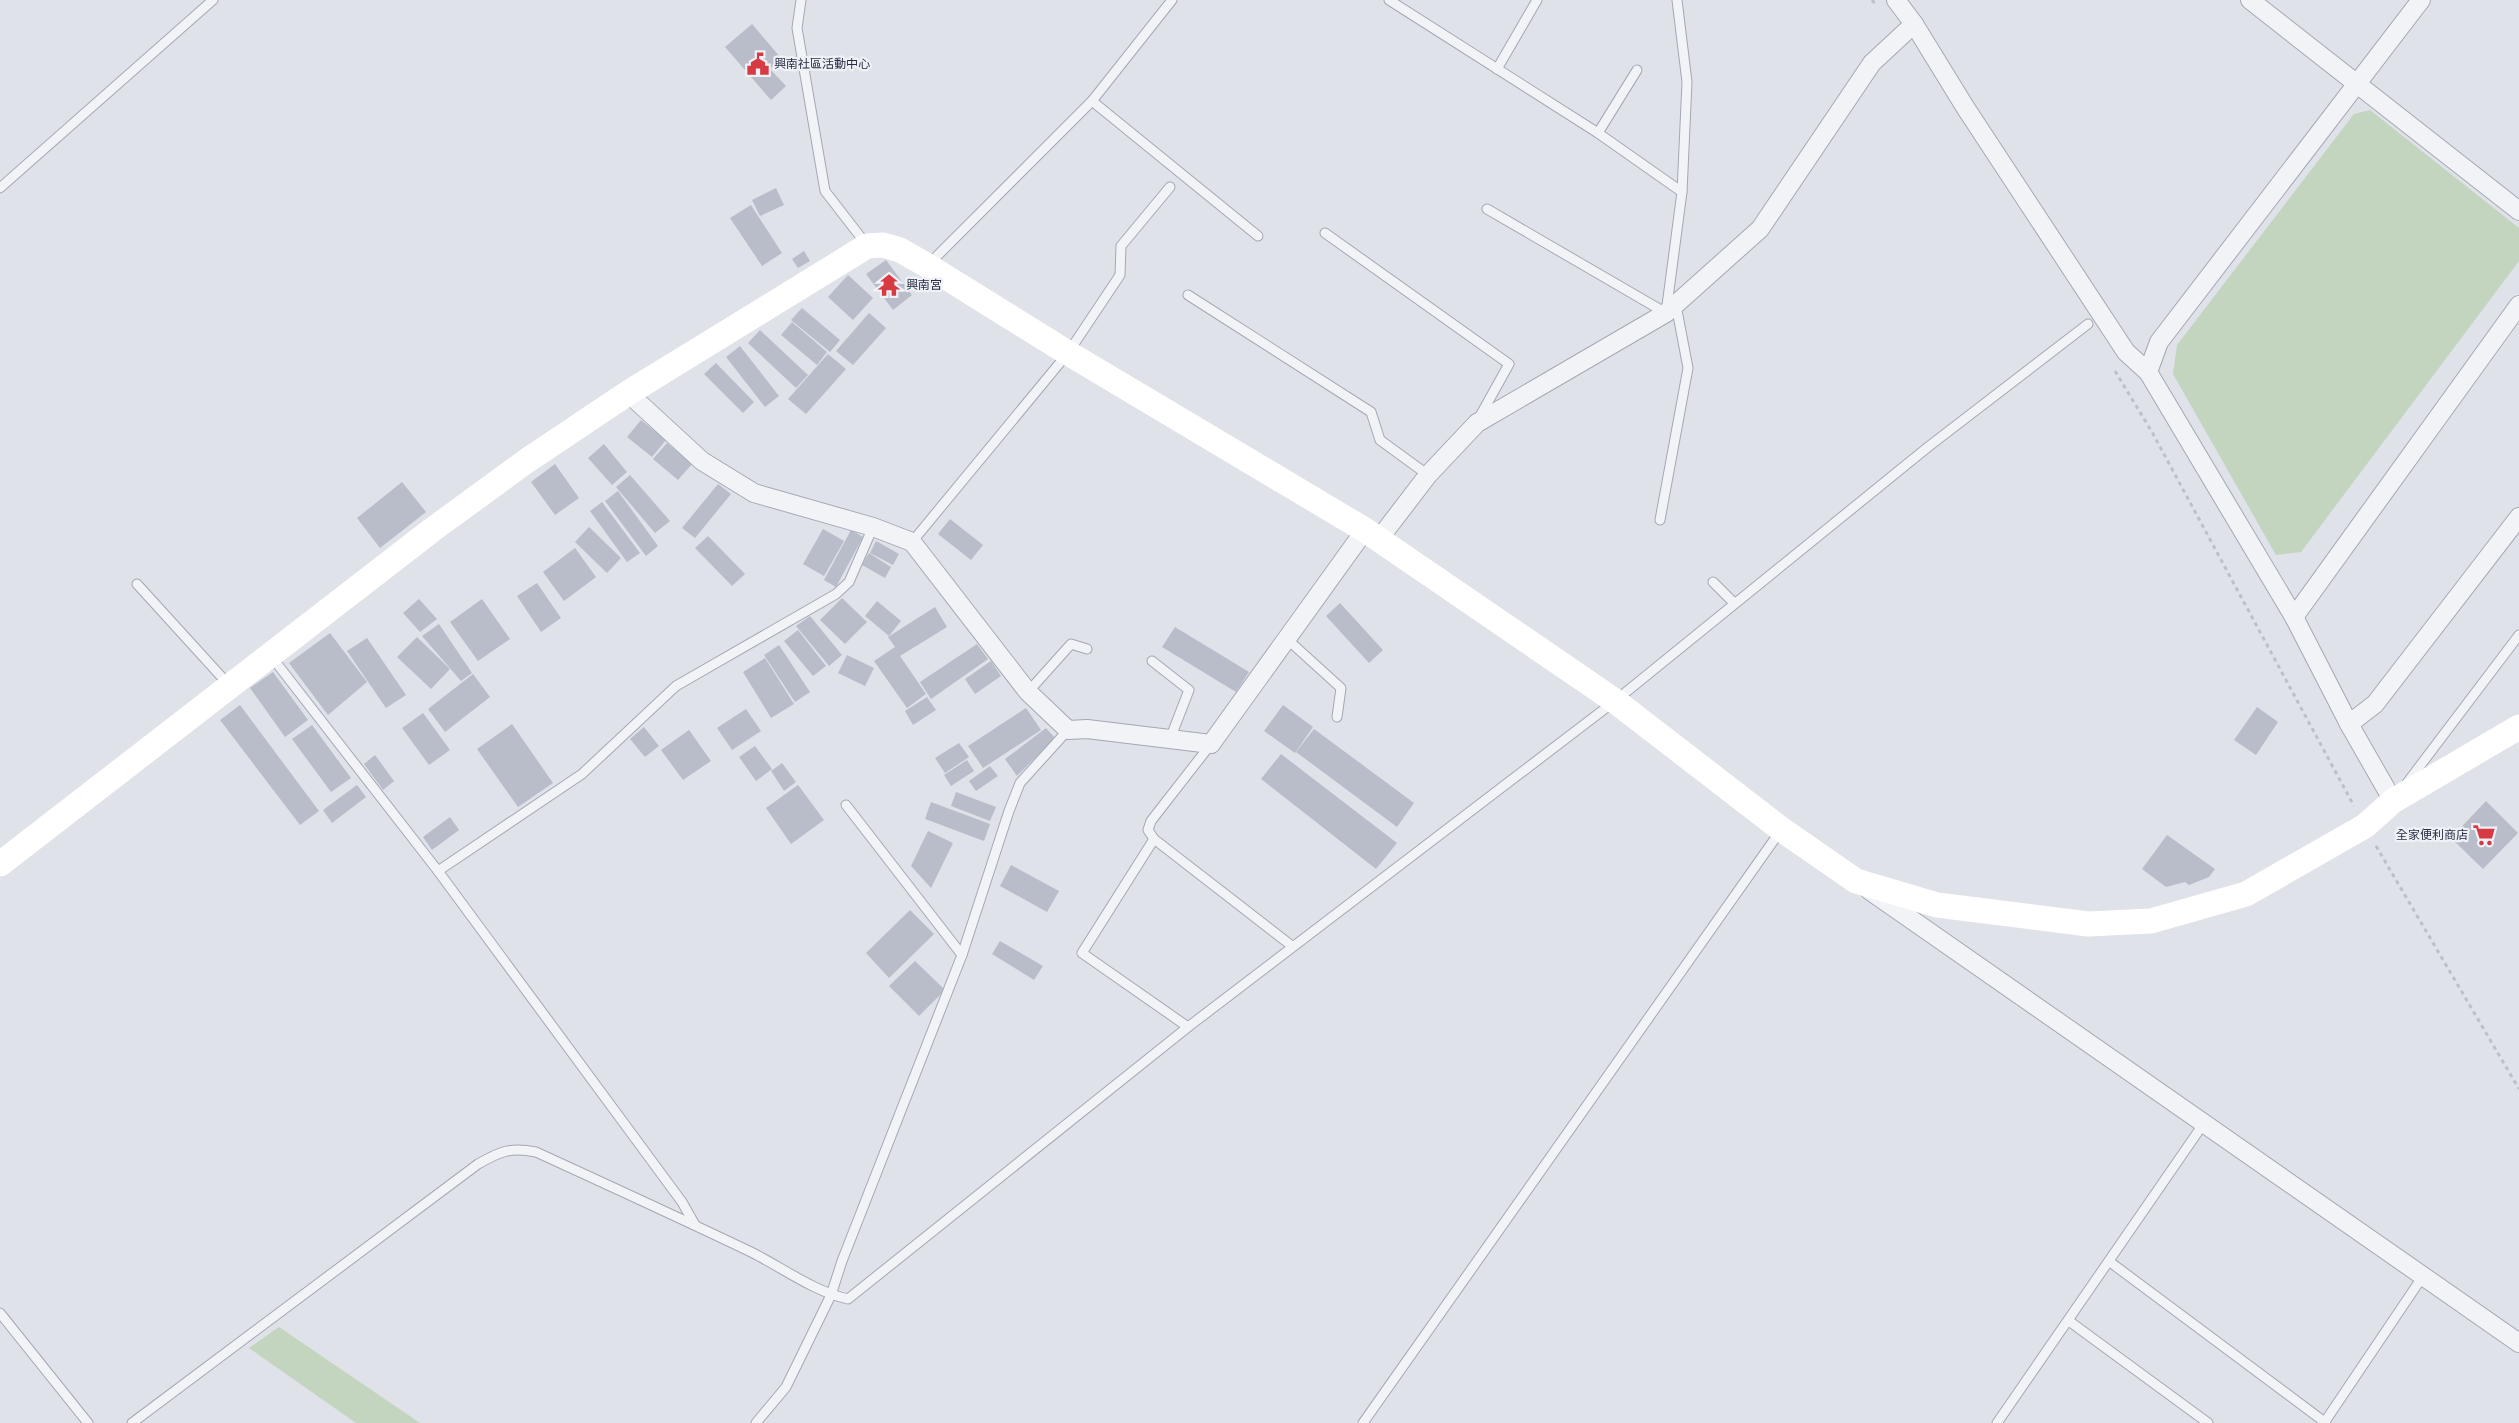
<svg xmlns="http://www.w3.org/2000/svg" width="2519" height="1423" viewBox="0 0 2519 1423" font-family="'PT Sans','Noto Sans TC',sans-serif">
	<rect width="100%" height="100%" fill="#dfe2e9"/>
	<!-- green -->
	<g fill="#c3d4bf">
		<polygon points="2370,110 2519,228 2519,261 2301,552 2276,555 2173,374 2177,345 2354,114"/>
		<polygon points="279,1327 420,1423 356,1423 249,1348"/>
	</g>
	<!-- building -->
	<g fill="#b9bdca">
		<polygon points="752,24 781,58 770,69 786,86 771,100 725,47"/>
		<polygon points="776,188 784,205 760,216 752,200"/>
		<polygon points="751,205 782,253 762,266 730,218"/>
		<polygon points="804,251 810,261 798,268 792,259"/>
		<polygon points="886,260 912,295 893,310 866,274"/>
		<polygon points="848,275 873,298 853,320 828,297"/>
		<polygon points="802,308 840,340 830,352 791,320"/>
		<polygon points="869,313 886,328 853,365 836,351"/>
		<polygon points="792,322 827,352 817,365 781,335"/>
		<polygon points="760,330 808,375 796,388 748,343"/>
		<polygon points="740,346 779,396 765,407 726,357"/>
		<polygon points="828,354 846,369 806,414 788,399"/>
		<polygon points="716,363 754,402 743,413 704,374"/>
		<polygon points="641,420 666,440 652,457 627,437"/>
		<polygon points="667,443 692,464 678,480 653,459"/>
		<polygon points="604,444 627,472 612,485 588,458"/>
		<polygon points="555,464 579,498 555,515 531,482"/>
		<polygon points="630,475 670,521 655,533 616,487"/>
		<polygon points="402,482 426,512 380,548 357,518"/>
		<polygon points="718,484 731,494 695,538 682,528"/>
		<polygon points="618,491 658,546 646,556 605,501"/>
		<polygon points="602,502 640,553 627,562 590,511"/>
		<polygon points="950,519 983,545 971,560 938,534"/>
		<polygon points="589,527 621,558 607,573 575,542"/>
		<polygon points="823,529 844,541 824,576 803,564"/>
		<polygon points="851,530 863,537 836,587 824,580"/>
		<polygon points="708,536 745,574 732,586 695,548"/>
		<polygon points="876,541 899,554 893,565 870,553"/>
		<polygon points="575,548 596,577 564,601 543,572"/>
		<polygon points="869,553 891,567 885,578 862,565"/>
		<polygon points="537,583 561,618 541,632 517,596"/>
		<polygon points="842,598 867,622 845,644 820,620"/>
		<polygon points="419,599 437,619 420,632 403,613"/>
		<polygon points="482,599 510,639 478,661 450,622"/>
		<polygon points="877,601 901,621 889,636 865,616"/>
		<polygon points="1340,603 1383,650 1369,663 1326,616"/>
		<polygon points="935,607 947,627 900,656 926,694 907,708 874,661 895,647 888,637"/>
		<polygon points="810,616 842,655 829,666 796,626"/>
		<polygon points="439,624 472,673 461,681 422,636"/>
		<polygon points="1175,627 1249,672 1236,692 1162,647"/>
		<polygon points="798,630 826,666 813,676 784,641"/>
		<polygon points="330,633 367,682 328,715 289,663"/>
		<polygon points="417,637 450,669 431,689 397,657"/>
		<polygon points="367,638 406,695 386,708 347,651"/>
		<polygon points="977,644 988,659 931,699 920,682"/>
		<polygon points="779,645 810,692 795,702 764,655"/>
		<polygon points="847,655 874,668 865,686 838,673"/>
		<polygon points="765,658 794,704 771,718 743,672"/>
		<polygon points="991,661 1001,676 975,694 965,679"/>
		<polygon points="273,672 308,720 285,737 250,688"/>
		<polygon points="473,674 490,697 445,732 428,709"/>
		<polygon points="927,697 936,710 913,725 905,711"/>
		<polygon points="240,705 319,811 300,825 220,720"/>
		<polygon points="1283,705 1313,727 1295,753 1264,731"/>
		<polygon points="2257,707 2278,722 2256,755 2234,740"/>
		<polygon points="1026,708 1041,730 983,768 968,746"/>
		<polygon points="746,709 761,731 732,750 717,728"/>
		<polygon points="423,713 450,750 429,765 402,728"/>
		<polygon points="512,724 553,783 518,807 477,749"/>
		<polygon points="312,725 351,778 331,792 292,739"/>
		<polygon points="644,727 659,746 645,757 630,739"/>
		<polygon points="1046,728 1055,738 1017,776 1005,759"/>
		<polygon points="1314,729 1414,803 1397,827 1296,752"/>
		<polygon points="689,730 711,761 683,780 661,750"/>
		<polygon points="959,743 969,757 945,773 935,758"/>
		<polygon points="755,746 772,769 756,781 739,757"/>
		<polygon points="1281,754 1397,843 1376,869 1261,779"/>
		<polygon points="375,755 394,781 383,790 364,764"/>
		<polygon points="967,760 974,771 951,786 944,775"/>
		<polygon points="782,763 796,782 784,791 771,771"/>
		<polygon points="990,766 998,776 976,791 969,781"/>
		<polygon points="357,785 366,797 332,823 323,810"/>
		<polygon points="798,785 824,820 791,844 766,808"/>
		<polygon points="956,792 996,807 990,821 951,806"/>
		<polygon points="2486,801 2518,833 2483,869 2451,838"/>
		<polygon points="931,802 990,824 984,841 925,819"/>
		<polygon points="450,817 459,830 432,850 423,837"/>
		<polygon points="928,831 953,843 931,888 911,866"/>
		<polygon points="2167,835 2215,869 2209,877 2189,885 2185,882 2166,887 2142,869"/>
		<polygon points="1011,865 1059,891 1047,912 1000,886"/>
		<polygon points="910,910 934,934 889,978 866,953"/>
		<polygon points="1000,941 1043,966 1034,980 992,954"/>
		<polygon points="915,961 945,990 919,1016 889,986"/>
	</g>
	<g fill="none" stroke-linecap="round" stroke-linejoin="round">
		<defs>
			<g id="lane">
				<polyline points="801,0 797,28 825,191 866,244"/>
				<polyline points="1389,0 1598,133 1682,192 1666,313 1487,209"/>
				<polyline points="1677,0 1687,82 1682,192"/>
				<polyline points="1497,69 1537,0"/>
				<polyline points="1092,101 1258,236"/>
				<polyline points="1598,133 1637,70"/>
				<polyline points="0,188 213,0"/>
				<polyline points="1325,233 1509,364 1479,418"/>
				<polyline points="929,264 1092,101 1172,0"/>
				<polyline points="1188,295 1371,412 1380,440 1428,475"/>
				<polyline points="1660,520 1688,368 1676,305"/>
				<polyline points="912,542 1068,353 1120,275 1121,246 1170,187"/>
				<polyline points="1713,582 1734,603"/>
				<polyline points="137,584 228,684"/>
				<polyline points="1287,639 1341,688 1337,717"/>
				<polyline points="271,656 438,871"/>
				<polyline points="1152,661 1189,690 1170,739"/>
				<polyline points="1028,692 1071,644 1087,649"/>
				<polyline points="2407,783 2519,635"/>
				<polyline points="846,805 962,955"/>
				<polyline points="1154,839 1292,946"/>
				<polyline points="1188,1027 1082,953 1154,839 1148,830 1151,821 1211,744"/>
				<polyline points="695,1225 682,1202 438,871 582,774 676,686 836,594 849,582 873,527"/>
				<polyline points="2110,1262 2326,1423"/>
				<polyline points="0,1313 88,1423"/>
				<polyline points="2069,1321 2208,1423"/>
				<path d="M 132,1423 L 478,1164 C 501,1151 510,1147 536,1152 C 608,1185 680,1218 751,1252 C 783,1268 813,1291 848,1299 L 1188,1027 L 1615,701 L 1928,447 L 2088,324"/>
				<polyline points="756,1423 786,1387 831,1295 842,1261 962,955 1009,811 1020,783 1068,730"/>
				<polyline points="1363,1423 1781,830"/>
				<polyline points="1997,1423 2204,1123"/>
				<polyline points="2324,1423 2423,1276"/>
			</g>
			<g id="street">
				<polyline points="1896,0 1914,24 1965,107 2126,352 2148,372"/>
				<polyline points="2250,0 2519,211"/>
				<polyline points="628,393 702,461 754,493 873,527 912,542 1028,692 1068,730 1087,729 1211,744 1365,530"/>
				<polyline points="1379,539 1428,475 1477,423 1666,313 1760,229 1872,63 1914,24"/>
				<polyline points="2294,617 2519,305"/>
				<polyline points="2349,724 2375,704 2519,517"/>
				<polyline points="2393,801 2349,724 2294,617 2148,372 2159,342 2421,0"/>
				<polyline points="1869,890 2519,1343"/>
			</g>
		</defs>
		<!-- lane casing -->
		<use href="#lane" stroke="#a4a8b4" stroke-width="11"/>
		<!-- street casing -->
		<use href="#street" stroke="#a4a8b4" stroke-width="20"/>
		<!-- path -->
		<g stroke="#bdc0c8" stroke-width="3" stroke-dasharray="4 4" stroke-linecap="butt">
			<polyline points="1872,0 1877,6"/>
			<polyline points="2115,371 2152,432 2354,806"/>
			<polyline points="2376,846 2519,1089"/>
		</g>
		<!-- lane -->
		<use href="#lane" stroke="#f2f3f7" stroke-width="9"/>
		<!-- street -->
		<use href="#street" stroke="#f2f3f7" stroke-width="18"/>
		<!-- secondary -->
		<polyline stroke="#fff" stroke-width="25" points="0,864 432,530 525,462 628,393 867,246 883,245 900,250 928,266 1068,353 1365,530 1615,701 1781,829 1856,881 1937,905 2088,924 2151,921 2246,894 2365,826 2393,801 2519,727"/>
	</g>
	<!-- icons -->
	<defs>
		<symbol id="civic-bare" viewBox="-9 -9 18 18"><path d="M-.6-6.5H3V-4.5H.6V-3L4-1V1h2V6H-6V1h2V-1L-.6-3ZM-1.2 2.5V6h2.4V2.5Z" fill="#d83a43" stroke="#eff1f7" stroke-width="2.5" paint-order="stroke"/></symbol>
		<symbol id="temple-bare" viewBox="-9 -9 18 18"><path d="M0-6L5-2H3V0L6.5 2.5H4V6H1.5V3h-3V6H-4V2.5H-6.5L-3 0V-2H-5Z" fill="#d83a43" stroke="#eff1f7" stroke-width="2.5" paint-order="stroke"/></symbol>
		<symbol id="supermarket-bare" viewBox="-9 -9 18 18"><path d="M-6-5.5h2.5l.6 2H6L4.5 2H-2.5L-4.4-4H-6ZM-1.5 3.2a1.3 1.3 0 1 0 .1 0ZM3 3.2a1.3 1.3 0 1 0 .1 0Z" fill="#d83a43" stroke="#eff1f7" stroke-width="2.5" paint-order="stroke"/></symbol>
	</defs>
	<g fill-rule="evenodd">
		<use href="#civic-bare" x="742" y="48" width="32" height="32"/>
		<use href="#temple-bare" x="873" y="269" width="32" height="32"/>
		<use href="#supermarket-bare" x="2468" y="819" width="32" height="32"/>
	</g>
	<g text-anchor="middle" stroke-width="4.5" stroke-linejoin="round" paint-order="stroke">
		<!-- poi labels -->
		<g font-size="12" fill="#272e42" stroke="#eff1f7" text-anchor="start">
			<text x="774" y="68">興南社區活動中心</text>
			<text x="906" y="289">興南宮</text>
			<text x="2468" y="839" text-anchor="end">全家便利商店</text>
		</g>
	</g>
</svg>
